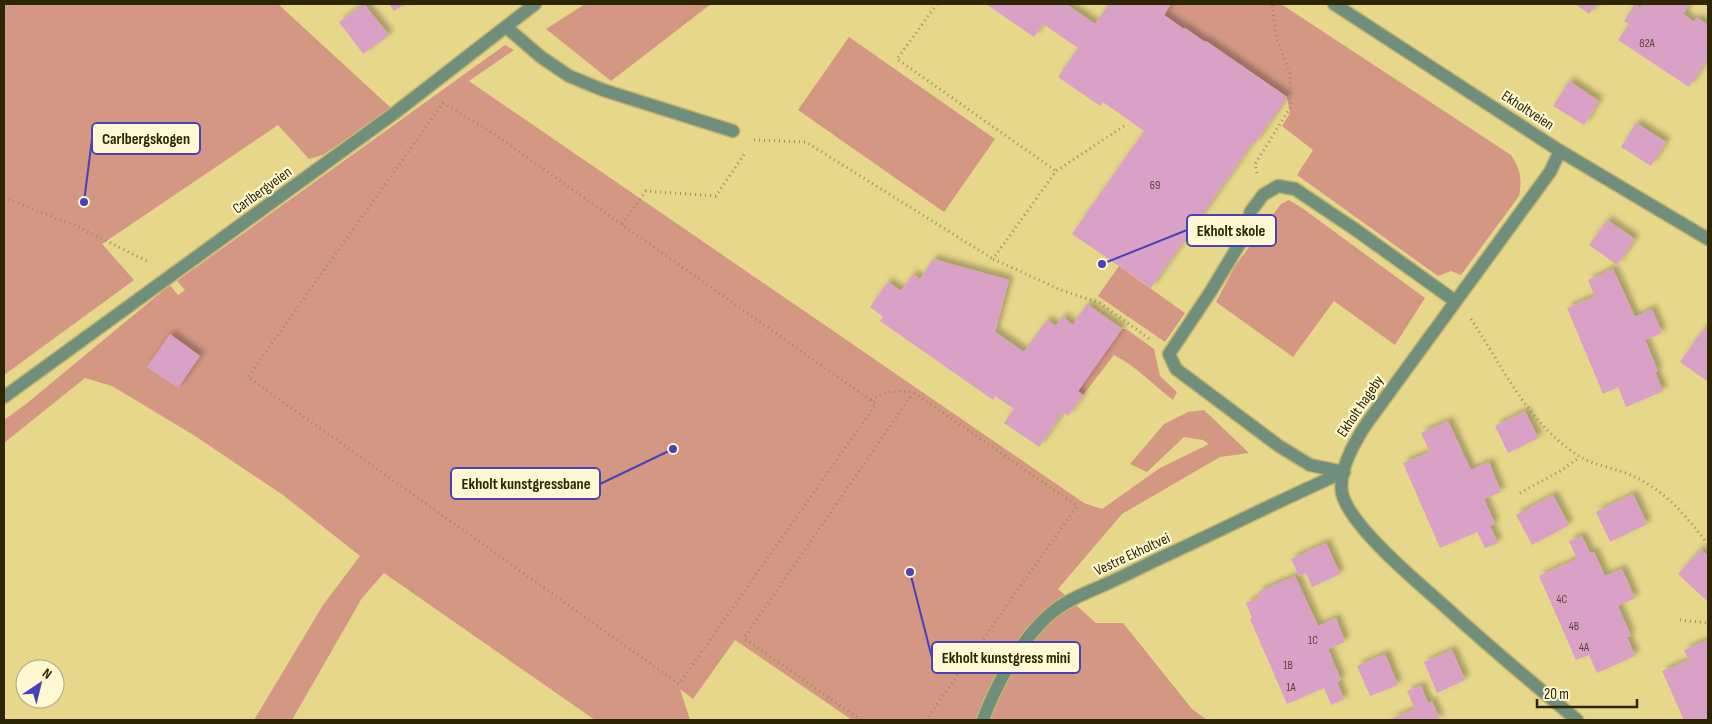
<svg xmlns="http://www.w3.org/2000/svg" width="1712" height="724" viewBox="0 0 1712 724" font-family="'Sofia Sans Condensed',sans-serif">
	<defs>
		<filter id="shadow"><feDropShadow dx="4.5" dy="-4.5" stdDeviation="2.5" flood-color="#0004"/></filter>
	</defs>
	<rect width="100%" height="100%" fill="#e6d78a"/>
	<!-- green -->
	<g fill="#d49783">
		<polygon points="4,4 278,4 391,108 323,155 309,159 278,125 102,244 134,280 4,375"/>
		<polygon points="585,4 711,4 611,81 546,29"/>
		<path d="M 1171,4 L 1281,4 L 1511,155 C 1521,170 1522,179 1519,196 L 1461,275 L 1451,271 L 1438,276 L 1297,175 L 1313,150 L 1282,126 L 1290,113 L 1287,97 L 1206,41 L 1205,42 L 1185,28 L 1184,29 L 1164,15 Z"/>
		<polygon points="849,37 995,139 944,212 798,110"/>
		<polygon points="505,45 514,50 469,81 1084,503 1102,509 1160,468 1209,444 1203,440 1184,437 1147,472 1130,464 1164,424 1188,412 1204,410 1249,453 1220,457 1122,514 1058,589 1096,623 1123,623 1192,709 1207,720 852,720 735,640 693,699 680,689 690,720 595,720 384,573 362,598 292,720 254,720 323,605 360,556 283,495 195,436 112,386 85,378 4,443 4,420 26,404 170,285 178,295 185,290 177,281"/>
		<polygon points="1289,200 1302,208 1425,298 1395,345 1334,301 1293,357 1216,302 1235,266 1281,204"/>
		<polygon points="1119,266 1185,313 1165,342 1098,296"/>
		<path d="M 1122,329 L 1126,329 L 1154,349 L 1160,376 L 1177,392 L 1173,400 C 1153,385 1136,366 1114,355 L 1083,395 L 1078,391 Z"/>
	</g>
	<!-- building -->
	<g fill="#daa1c7" filter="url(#shadow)">
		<polygon points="364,4 389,35 363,54 339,22"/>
		<polygon points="389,4 405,4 394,11"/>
		<polygon points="986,4 1066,4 1095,24 1109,4 1171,4 1164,15 1184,29 1185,28 1205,42 1206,41 1287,97 1255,143 1253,142 1151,288 1072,234 1144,131 1103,102 1100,106 1058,77 1078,48 1043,24 1034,37"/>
		<polygon points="1575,4 1597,4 1589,14"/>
		<polygon points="1635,4 1640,8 1643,4 1690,4 1683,14 1694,22 1697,18 1708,25 1708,58 1689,87 1618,40 1629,24 1624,21"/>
		<polygon points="1569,81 1599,101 1584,125 1553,106"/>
		<polygon points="1636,123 1666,142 1651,166 1621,147"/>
		<polygon points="1607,220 1635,239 1617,265 1589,245"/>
		<polygon points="933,259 1009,280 995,332 1024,352 1047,320 1056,326 1063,316 1066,318 1065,319 1073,325 1087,304 1122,329 1078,391 1083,395 1068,416 1063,412 1039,447 1004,423 1014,409 995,396 993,400 880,321 883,317 870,307 888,282 901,291 913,274 920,279"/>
		<polygon points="1613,269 1635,317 1652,309 1662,333 1645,340 1658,371 1655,372 1663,391 1626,407 1618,387 1603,394 1567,308 1595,296 1588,280"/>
		<polygon points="1704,328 1708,331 1708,379 1707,381 1680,362"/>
		<polygon points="170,334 200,356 178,388 147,367"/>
		<polygon points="1525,411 1538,438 1508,453 1495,426"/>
		<polygon points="1448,421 1471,470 1489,462 1501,492 1484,499 1495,524 1490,526 1498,543 1485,548 1477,532 1440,548 1403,463 1430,452 1421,433"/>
		<polygon points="1633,494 1647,524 1610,542 1596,512"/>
		<polygon points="1553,495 1569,525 1532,545 1516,515"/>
		<polygon points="1582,536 1590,553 1594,552 1605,576 1622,569 1635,598 1618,606 1631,636 1627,637 1635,656 1597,673 1589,655 1576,660 1539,576 1577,559 1569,541"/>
		<polygon points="1326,543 1340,574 1312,587 1306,573 1299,576 1291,559"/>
		<polygon points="1701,549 1708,556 1708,602 1678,574"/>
		<polygon points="1295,576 1318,626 1336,618 1345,642 1328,649 1341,680 1337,682 1344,699 1331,705 1324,688 1287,704 1250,619 1252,618 1246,603 1260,597 1258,592"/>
		<polygon points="1708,640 1708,720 1684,720 1662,671 1689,660 1684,650"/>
		<polygon points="1452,650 1465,680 1437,693 1424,662"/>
		<polygon points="1385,654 1398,685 1370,696 1357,666"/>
		<polygon points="1421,686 1428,703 1432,701 1440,720 1388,720 1415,709 1407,691"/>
	</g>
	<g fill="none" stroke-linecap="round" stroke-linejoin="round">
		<defs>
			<g id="minor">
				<polyline points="1334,4 1560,151 1708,239"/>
				<polyline points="506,27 541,57 569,76 603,90 733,131"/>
				<path d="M 1560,151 L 1550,172 L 1367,423 C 1355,441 1338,470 1342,493 C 1349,525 1416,581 1441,603 C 1485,643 1531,682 1577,720"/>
				<polyline points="4,397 396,112 535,4"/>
				<polyline points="1344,472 1310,465 1279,446 1176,369 1169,354 1211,291 1240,243 1251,211 1263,195 1278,186 1295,189 1356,230 1455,301"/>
				<path d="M 983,720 C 996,684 1020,641 1049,615 C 1066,600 1086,593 1106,584 C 1122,577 1138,569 1154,561 C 1218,532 1280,500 1344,472"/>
			</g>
		</defs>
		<!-- minor casing -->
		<use href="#minor" stroke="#c1b46f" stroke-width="15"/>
		<!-- path -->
		<g stroke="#9b8f54" stroke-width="3" stroke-dasharray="1 4" stroke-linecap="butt">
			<polyline points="937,4 897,59 1056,171"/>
			<polygon points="443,103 491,132 876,404 679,684 248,377"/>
			<polyline points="1124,126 1056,171 993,259 1061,290 1100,303 1151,340"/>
			<polyline points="754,140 806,142 993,259"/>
			<polyline points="1257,173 1255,164 1291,106 1290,74 1277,39 1272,4"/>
			<polyline points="4,198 74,225 149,262"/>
			<polyline points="622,224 646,191 716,196 745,153"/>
			<path d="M 1471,319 C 1503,367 1528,424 1579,456 C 1595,466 1616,468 1633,476 C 1667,492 1685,515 1708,544"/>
			<path d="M 871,400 C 885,391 897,391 913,392 L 1077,506 L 926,720"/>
			<polyline points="1520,493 1562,470 1580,457"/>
			<polyline points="1680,620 1708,623"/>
			<polyline points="861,720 744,638 913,393"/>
		</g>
		<!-- minor -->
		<use href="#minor" stroke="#6f8f7c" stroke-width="12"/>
	</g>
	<g text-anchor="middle" stroke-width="4.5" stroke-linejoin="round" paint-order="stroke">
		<!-- number labels -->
		<g font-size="12" fill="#584536">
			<text x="1647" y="47">82A</text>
			<text x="1155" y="189">69</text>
			<text x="1562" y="603">4C</text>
			<text x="1574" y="630">4B</text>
			<text x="1313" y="644">1C</text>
			<text x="1584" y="651">4A</text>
			<text x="1288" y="669">1B</text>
			<text x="1291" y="691">1A</text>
		</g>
		<!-- street labels -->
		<g font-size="15" fill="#2c2605" stroke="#fff8d2">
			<text transform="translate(1528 110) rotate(33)" y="5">Ekholtveien</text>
			<text transform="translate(262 190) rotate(-36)" y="5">Carlbergveien</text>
			<text transform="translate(1360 406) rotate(-56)" y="5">Ekholt hageby</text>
			<text transform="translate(1132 554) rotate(-25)" y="5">Vestre Ekholtvei</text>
		</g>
	</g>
	<!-- callouts -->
	<path fill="none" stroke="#4842b8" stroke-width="2" d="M84 202L92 139M1102 264L1187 230M673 449L600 484M910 572L932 658"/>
	<g fill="#4842b8" stroke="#fff8d2" stroke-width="2">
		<circle cx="84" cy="202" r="5"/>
		<circle cx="1102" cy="264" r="5"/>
		<circle cx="673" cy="449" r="5"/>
		<circle cx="910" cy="572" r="5"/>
	</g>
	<g fill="#fff8d2" stroke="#4842b8" stroke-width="2">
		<rect x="92" y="123" width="108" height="31" rx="5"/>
		<rect x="1187" y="215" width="89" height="31" rx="5"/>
		<rect x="451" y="468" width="149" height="31" rx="5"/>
		<rect x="932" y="642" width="148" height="31" rx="5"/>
	</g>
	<g font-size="16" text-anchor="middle" font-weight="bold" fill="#2c2605">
		<text x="146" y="144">Carlbergskogen</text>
		<text x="1231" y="236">Ekholt skole</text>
		<text x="526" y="489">Ekholt kunstgressbane</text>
		<text x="1006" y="663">Ekholt kunstgress mini</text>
	</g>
	<!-- border -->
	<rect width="1712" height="724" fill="none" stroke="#2c2605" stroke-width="10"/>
	<!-- north arrow -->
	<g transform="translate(40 684) rotate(35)"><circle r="24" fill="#fff8d2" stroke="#aba480"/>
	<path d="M0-4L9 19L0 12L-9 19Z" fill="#4842b8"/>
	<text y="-8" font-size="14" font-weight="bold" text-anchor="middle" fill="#2c2605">N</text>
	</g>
	<!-- scale -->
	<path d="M1537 699v8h100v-8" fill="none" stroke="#2c2605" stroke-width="2.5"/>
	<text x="1544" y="699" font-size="15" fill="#2c2605" stroke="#fff8d2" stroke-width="4" paint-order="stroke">20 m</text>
</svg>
